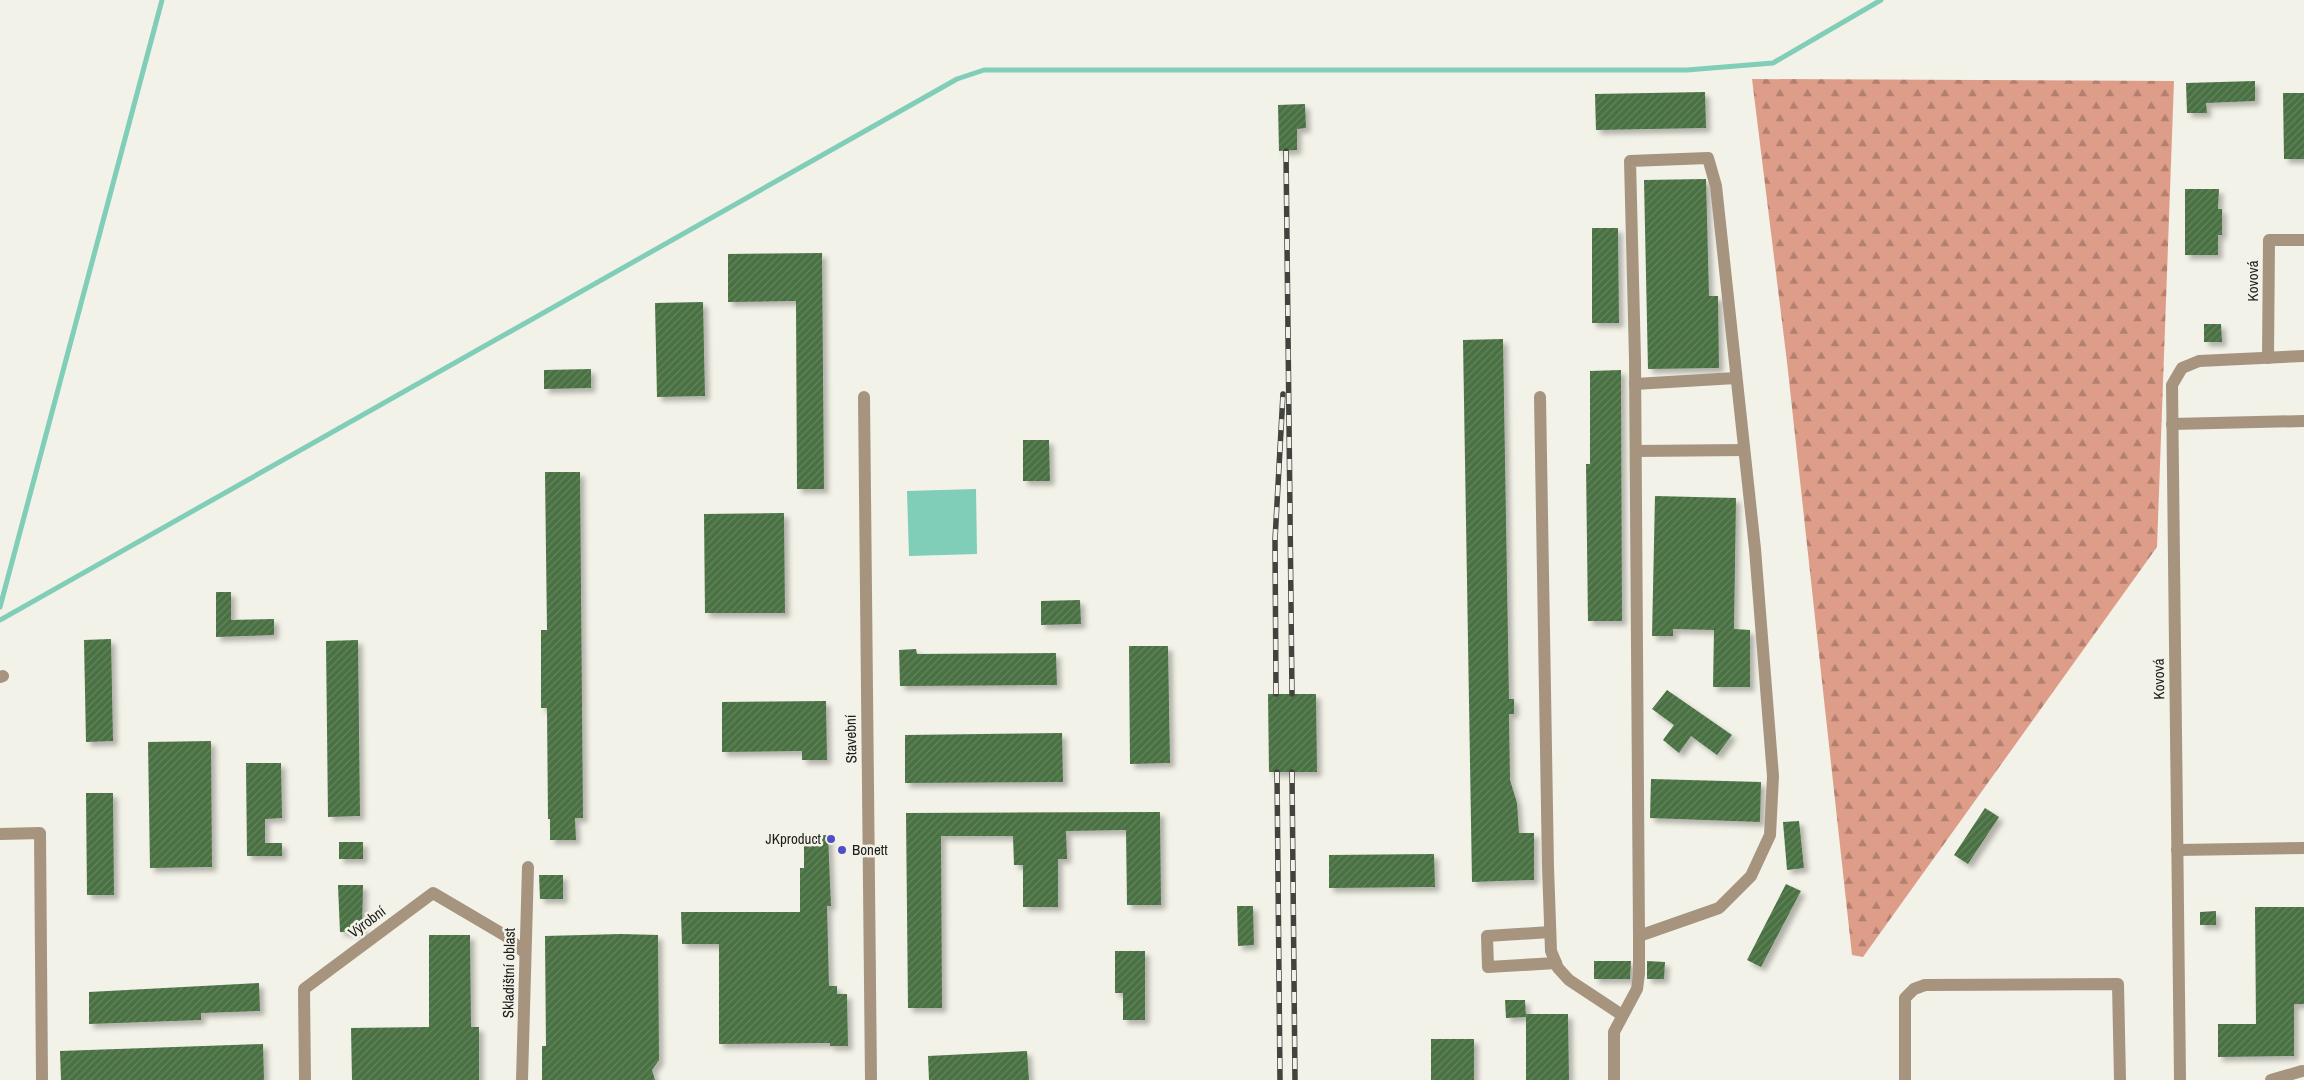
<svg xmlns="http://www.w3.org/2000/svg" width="2304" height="1080" viewBox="0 0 2304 1080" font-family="'Archivo Narrow',sans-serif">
	<defs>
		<pattern id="forest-firs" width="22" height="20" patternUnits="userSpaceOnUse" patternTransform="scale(1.25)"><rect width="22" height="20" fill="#dd9d89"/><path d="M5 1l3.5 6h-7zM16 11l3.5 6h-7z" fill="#b37f6f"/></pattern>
		<pattern id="building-hatch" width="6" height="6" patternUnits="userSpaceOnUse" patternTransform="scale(1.25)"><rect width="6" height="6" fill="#497143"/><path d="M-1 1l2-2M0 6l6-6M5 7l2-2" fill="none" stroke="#668461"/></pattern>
		<filter id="shadow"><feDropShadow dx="4.5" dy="4.5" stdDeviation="2.5" flood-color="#0004"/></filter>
	</defs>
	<rect width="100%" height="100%" fill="#f2f2e8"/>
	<!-- forest -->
	<polygon fill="url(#forest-firs)" points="1752,79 2174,81 2157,547 1863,957 1852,955 1787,362"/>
	<!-- water -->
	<polygon fill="#80cdb8" points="976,489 977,554 909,556 907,491"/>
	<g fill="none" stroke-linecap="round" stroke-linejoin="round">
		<!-- stream -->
		<g stroke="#80cdb8" stroke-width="5">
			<polyline points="0,607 162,0"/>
			<polyline points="0,620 957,79 984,70 1687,70 1773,63 1881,0"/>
		</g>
	</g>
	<!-- building -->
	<g fill="url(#building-hatch)" filter="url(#shadow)">
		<polygon points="2255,81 2255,101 2206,103 2207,113 2187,113 2186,83"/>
		<polygon points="1705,92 1706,128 1596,130 1595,94"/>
		<polygon points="2283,93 2304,93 2304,159 2284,159"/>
		<polygon points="1305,104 1306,128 1297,129 1297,150 1279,151 1278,105"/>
		<polygon points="1706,179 1709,296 1718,296 1719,368 1648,369 1644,180"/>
		<polygon points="2185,189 2219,189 2218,209 2222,209 2222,235 2218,235 2218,255 2185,255"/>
		<polygon points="1592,228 1618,228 1619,323 1592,323"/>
		<polygon points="822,253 824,489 797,489 796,301 728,302 728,254"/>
		<polygon points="703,302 705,396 657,397 655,303"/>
		<polygon points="2204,324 2221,324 2222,342 2204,342"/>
		<polygon points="1503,339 1509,699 1514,699 1514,714 1509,714 1510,780 1517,803 1519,833 1534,833 1534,880 1472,882 1463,340"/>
		<polygon points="591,369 591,388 544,389 544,370"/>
		<polygon points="1621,370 1622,621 1588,621 1586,464 1590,464 1590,371"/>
		<polygon points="1023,440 1049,440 1050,481 1023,481"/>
		<polygon points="545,472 580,472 583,818 575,818 576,840 550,840 550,819 548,819 547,708 541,708 541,630 547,630"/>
		<polygon points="1655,496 1736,498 1734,629 1750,630 1750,687 1713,687 1714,630 1673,629 1673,636 1652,636"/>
		<polygon points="784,513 785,613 705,613 704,514"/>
		<polygon points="216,592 231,592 231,620 274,619 274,635 216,637"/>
		<polygon points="1080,600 1081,624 1041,625 1041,601"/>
		<polygon points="111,639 113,741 86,742 84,640"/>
		<polygon points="358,640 360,816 328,817 326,641"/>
		<polygon points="1129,646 1168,646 1170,763 1130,764"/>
		<polygon points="916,649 917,654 1056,653 1057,685 900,686 899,650"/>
		<polygon points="1667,690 1732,735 1717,755 1691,736 1679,753 1663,740 1674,725 1652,709"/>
		<polygon points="1268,694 1316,694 1317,772 1269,772"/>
		<polygon points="826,701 827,760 802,760 802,751 722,752 722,702"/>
		<polygon points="1062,733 1063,782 905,783 905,735"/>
		<polygon points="211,741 212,867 150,868 148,742"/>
		<polygon points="246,763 281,763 282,818 265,819 265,843 282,843 282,856 247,856"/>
		<polygon points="1651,779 1761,782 1760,822 1650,818"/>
		<polygon points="86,793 113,793 114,895 87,895"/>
		<polygon points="1985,808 1999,817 1968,864 1954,855"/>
		<polygon points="1160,812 1161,905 1127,905 1126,830 1066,831 1067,859 1058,859 1058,907 1023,907 1023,865 1014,865 1013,836 941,836 942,1008 908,1008 906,813"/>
		<polygon points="1799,821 1804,868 1787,870 1783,822"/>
		<polygon points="828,835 831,906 827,906 829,986 837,986 837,994 847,994 848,1046 830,1046 830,1043 719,1044 719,944 682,944 681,912 800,912 800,868 804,868 804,836"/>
		<rect x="339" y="842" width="24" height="17"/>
		<polygon points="1434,854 1435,887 1329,888 1329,855"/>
		<polygon points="539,875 563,875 563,899 540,899"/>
		<polygon points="1786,884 1801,891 1761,967 1747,960"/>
		<polygon points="338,885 363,885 362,932 340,932"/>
		<polygon points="1237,906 1253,906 1254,945 1238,946"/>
		<polygon points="2255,907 2304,907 2304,1004 2294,1004 2294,1056 2218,1057 2218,1024 2256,1024"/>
		<polygon points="2216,911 2216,925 2200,925 2200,912"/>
		<polygon points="621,934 658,935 659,1060 652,1070 655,1080 542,1080 542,1046 546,1046 545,936"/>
		<polygon points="429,935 470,935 471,1027 479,1027 479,1080 352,1080 351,1028 429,1027"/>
		<polygon points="1115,951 1145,951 1145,1020 1123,1020 1123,993 1115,993"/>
		<polygon points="1594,961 1631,961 1630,979 1594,979"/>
		<polygon points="1647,961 1665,962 1664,979 1647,979"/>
		<polygon points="259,983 260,1011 201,1013 201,1020 89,1024 89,992"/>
		<polygon points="1505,1000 1525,1000 1526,1017 1506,1018"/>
		<polygon points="1526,1014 1568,1014 1569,1080 1526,1080"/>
		<rect x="1431" y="1039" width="43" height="41"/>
		<polygon points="263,1044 264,1080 61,1080 60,1051"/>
		<polygon points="1027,1051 1029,1080 929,1080 928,1056"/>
	</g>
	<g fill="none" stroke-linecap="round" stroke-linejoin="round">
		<!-- minor -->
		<g stroke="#a6947f" stroke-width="12">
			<polyline points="2268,358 2269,240 2304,240"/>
			<polyline points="1635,384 1736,378"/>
			<polyline points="864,397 871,1080"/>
			<polyline points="1540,397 1548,867 1551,951 1558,968 1569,980 1622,1015"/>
			<polyline points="2172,424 2304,421"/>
			<polyline points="1636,451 1744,450"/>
			<polyline points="0,677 3,676"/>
			<polyline points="0,834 40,833 42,1080"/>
			<polyline points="2177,850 2304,848"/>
			<polyline points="1550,932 1487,936 1488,967 1556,963"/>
			<polyline points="305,1080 304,989 433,893 506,936 525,953"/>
			<polyline points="522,1080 528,867"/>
			<polyline points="1614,1080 1614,1032 1637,989 1639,974 1639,936 1635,359 1630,161 1708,158 1716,186 1755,549 1773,776 1770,835 1751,876 1719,908 1639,936"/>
			<polyline points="1905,1080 1905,998 1914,989 1925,985 2118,984 2120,1080"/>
			<polyline points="2180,1080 2172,385 2182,368 2199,361 2304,356"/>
			<polyline points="2271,1080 2302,1071"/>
		</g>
		<defs>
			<g id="rail">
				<polyline points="1286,151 1292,694"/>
				<polyline points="1276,694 1275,540 1283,394"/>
				<polyline points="1277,772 1280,1080"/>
				<polyline points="1292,772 1295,1080"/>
			</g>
		</defs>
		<!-- rail casing -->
		<use href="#rail" stroke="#42423e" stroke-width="5.5"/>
		<!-- rail -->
		<use href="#rail" stroke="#f2f2e8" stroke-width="4" stroke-dasharray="11" stroke-linecap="butt"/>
	</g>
	<!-- markers -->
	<g fill="#514ec5" stroke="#f2f2e8" stroke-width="2">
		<circle cx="831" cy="839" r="5"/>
		<circle cx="842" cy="850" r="5"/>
	</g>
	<g text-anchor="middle" stroke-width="5" stroke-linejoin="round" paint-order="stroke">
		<!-- street labels -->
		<g font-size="15" fill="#1d1d1a" stroke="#f2f2e8">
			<text transform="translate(2253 281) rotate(-90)" y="5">Kovová</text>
			<text transform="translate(2159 679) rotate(-91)" y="5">Kovová</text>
			<text transform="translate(851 739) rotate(-91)" y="5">Stavební</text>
			<text transform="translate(367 922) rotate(-37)" y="5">Výrobní</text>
			<text transform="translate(509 973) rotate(-89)" y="5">Skladištní oblast</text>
		</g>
		<!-- poi labels -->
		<g font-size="15" fill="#1d1d1a" stroke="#f2f2e8" text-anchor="end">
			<text x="821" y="844">JKproduct</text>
			<text x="852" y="855" text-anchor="start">Bonett</text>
		</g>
	</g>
</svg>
